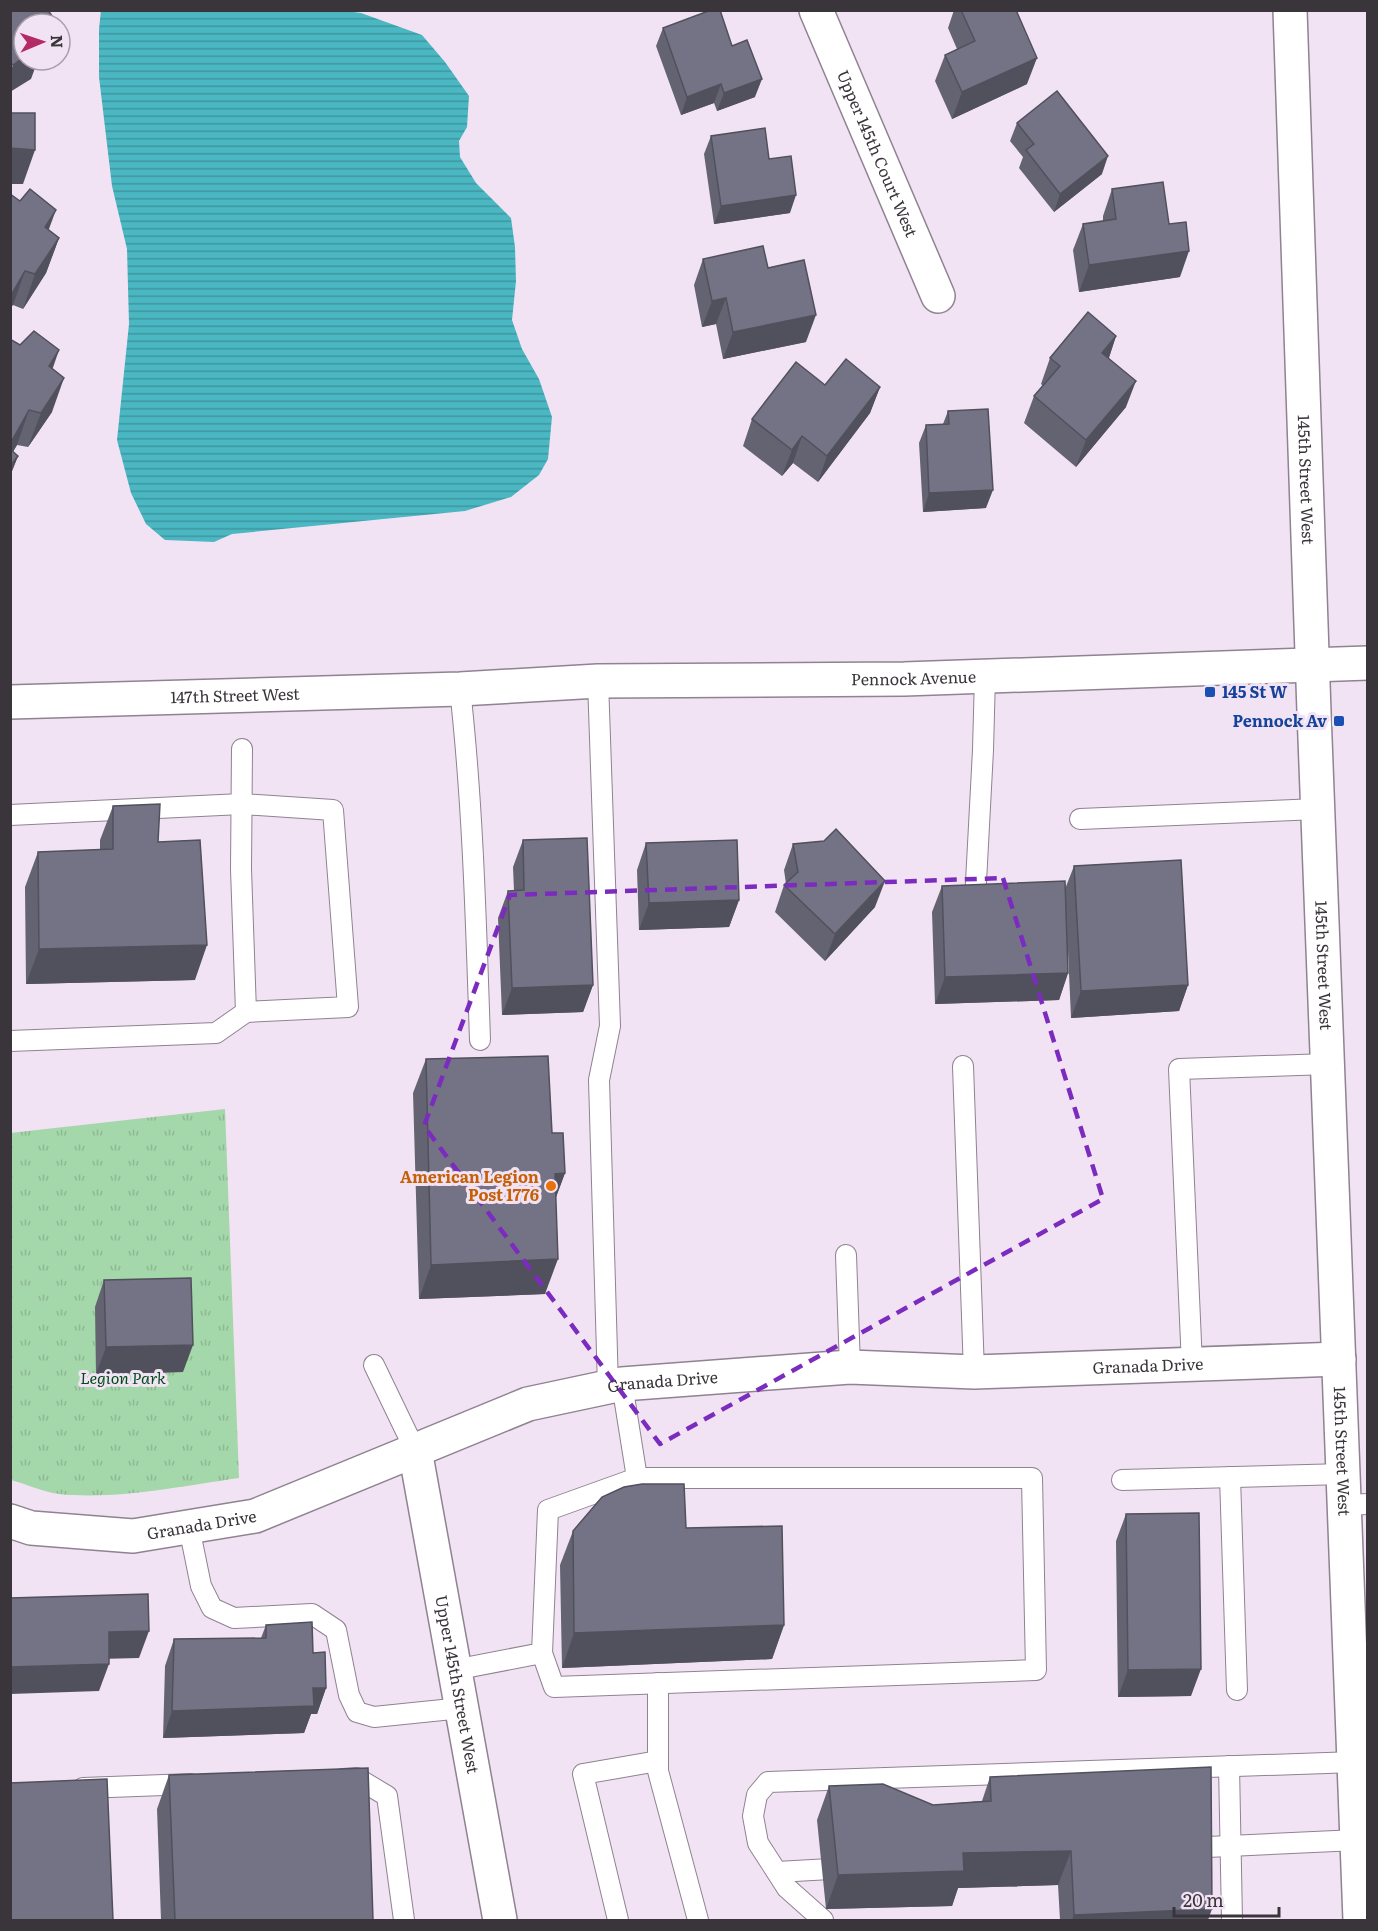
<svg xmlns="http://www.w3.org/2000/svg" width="1378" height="1931" viewBox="0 0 1378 1931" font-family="Literata,serif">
	<defs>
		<pattern id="park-tufts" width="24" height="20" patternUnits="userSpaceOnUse" patternTransform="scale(1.5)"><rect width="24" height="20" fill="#a4d7aa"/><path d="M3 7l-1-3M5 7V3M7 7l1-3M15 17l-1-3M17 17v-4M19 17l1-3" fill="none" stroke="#8eb993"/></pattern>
		<pattern id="water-rules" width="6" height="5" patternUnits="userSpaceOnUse" patternTransform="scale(1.5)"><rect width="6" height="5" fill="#4ab7c2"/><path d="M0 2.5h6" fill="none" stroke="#3f969f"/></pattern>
	</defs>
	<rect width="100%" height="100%" fill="#f2e3f4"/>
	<!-- park -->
	<path fill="url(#park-tufts)" d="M 225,1109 L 239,1478 C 183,1486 116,1500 59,1494 C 43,1492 26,1484 11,1480 L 10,1133 Z"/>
	<!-- water -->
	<polygon fill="url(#water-rules)" points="101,10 346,11 361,13 422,35 445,62 469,96 467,127 459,141 460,157 476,183 511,218 515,247 516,281 512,320 522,349 539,379 552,417 548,459 539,475 511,497 465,511 232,534 214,542 165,540 146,524 131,493 117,440 129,324 127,249 112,186 99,77 99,29"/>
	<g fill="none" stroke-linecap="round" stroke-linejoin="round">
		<defs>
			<g id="service">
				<polyline points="598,681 610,1026 599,1080 608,1387"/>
				<path d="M 460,689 C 473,806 476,923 480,1040"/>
				<polyline points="10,815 242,804 333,810 348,1007 246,1012"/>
				<polyline points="1080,819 1318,809"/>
				<polyline points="975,901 983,750 985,676"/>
				<polyline points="10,1041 216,1033 246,1012 241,869 242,749"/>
				<polyline points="963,1066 974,1372"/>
				<polyline points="846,1255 850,1367"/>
				<polyline points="374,1365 415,1450"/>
				<polyline points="1192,1365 1179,1069 1328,1064"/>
				<polyline points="1230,1477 1237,1690"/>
				<polyline points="1122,1480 1344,1474"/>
				<polyline points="1345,1505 1368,1504"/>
				<polyline points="189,1527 201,1586 212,1608 234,1618 312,1614 336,1630 349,1695 357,1712 374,1717 462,1708"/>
				<polyline points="542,1653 554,1687 1036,1670 1032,1478 637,1478"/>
				<polyline points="454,1670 542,1653 548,1510 637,1478 622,1384"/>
				<polyline points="658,1683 658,1771 698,1920"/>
				<polyline points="1229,1766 1232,1920"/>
				<polyline points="343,1779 357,1778 387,1796 404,1920"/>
				<polyline points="83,1788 191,1784"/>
				<polyline points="1186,1848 1357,1840"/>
				<polyline points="777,1872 848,1868"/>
				<polyline points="618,1920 583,1774 658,1761"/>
				<polyline points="823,1920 787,1888 758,1843 753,1816 757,1795 768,1782 1355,1762"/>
			</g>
			<g id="minor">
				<path id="s1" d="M 816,10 L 938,296"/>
				<path id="s2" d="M 415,1450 L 500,1920"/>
				<path id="s3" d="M 10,1521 L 31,1528 L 133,1536 L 255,1516 L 528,1404 L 622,1384 L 850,1367 L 974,1372 L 1339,1359"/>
			</g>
			<g id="tertiary">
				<path id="s4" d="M 1290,10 L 1314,712 L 1360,1920"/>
				<path id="s5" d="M 10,702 L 460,689 L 598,681 L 904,679 L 1368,663"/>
			</g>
		</defs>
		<!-- service casing -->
		<use href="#service" stroke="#8f8291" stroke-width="22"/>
		<!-- minor casing -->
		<use href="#minor" stroke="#8f8291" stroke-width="36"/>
		<!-- tertiary casing -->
		<use href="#tertiary" stroke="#8f8291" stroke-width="36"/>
		<!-- service -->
		<use href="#service" stroke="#fff" stroke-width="20"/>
		<!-- minor -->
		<use href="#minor" stroke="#fff" stroke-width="33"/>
		<!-- tertiary -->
		<use href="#tertiary" stroke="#fff" stroke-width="33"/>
	</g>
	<!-- wall -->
	<g fill="#646372">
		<polygon points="954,10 1016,10 1027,84 952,119 935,81 945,55 957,49 948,28"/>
		<polygon points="663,28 732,46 755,97 717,111 714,103 681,115 656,46"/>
		<polygon points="1017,123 1102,174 1054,212 1019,168 1023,157 1010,141"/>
		<polygon points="711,136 769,159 790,213 714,224 704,154"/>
		<polygon points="1112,189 1169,224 1180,277 1079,292 1073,250 1083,224 1103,221 1103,216"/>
		<polygon points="10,194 48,230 59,238 46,273 23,309 13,305"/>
		<polygon points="703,259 768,268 806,342 723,359 716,324 702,327 694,285"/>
		<polygon points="1116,336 1109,358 1126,407 1076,467 1024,423 1034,396 1043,386 1041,384 1050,358"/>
		<polygon points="10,339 52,369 52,412 28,447 17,445 13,452 18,456 10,476"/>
		<polygon points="825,385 880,387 870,413 818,482 793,463 782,476 743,446 752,419"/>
		<polygon points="948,411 986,508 923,512 919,443 926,425 943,424"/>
		<polygon points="113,806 158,842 195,980 26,984 25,887 38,852 100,850 100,840"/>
		<polygon points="523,840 593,985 583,1012 502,1015 498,918 508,891 514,891 513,867"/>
		<polygon points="646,843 739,900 729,927 639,930 637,870"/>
		<polygon points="793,844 875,907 825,961 775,912 784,885 786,884 784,870"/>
		<polygon points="1074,866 1188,985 1179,1011 1071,1018 1068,951 1068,973 1059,1000 935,1004 932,912 942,886 1065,889"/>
		<polygon points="426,1059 552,1133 565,1173 556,1197 545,1294 419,1299 413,1093"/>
		<polygon points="104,1280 183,1372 96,1374 95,1307"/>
		<polygon points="1126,1514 1191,1696 1118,1697 1116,1541"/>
		<polygon points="686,1528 784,1625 772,1659 562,1668 560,1565 573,1531"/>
		<polygon points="266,1625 313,1653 326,1688 317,1714 311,1714 304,1733 163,1738 165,1666 174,1639 261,1638"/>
		<polygon points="169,1775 373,1920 161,1920 157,1809"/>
		<polygon points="990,1777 1208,1920 1060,1920 1058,1885 958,1888 952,1906 826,1909 817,1820 829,1786 933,1805 982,1801"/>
	</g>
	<!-- shaded-wall -->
	<g fill="#51505d">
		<polygon points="52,16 49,24 40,24"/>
		<polygon points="24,57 24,60 38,60 31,79 10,92 10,71 13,65"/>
		<polygon points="1037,58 1027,84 952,119 962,92"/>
		<polygon points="762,79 755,97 717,111 724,93"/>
		<polygon points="721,84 714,103 681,115 687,97"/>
		<polygon points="10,148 35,150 23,184 10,184"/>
		<polygon points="1108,156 1102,174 1054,212 1060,194"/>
		<polygon points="796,195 790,213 714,224 721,206"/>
		<polygon points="56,210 43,245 45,227"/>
		<polygon points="59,238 46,273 23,309 35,274"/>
		<polygon points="1189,251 1180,277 1079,292 1089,265"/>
		<polygon points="25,271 13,305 10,309 10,297"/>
		<polygon points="726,298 716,324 702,327 712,301"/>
		<polygon points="816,315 806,342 723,359 733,332"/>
		<polygon points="1116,336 1107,363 1102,353"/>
		<polygon points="59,350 47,385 49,366"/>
		<polygon points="64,378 52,412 28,447 41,413"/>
		<polygon points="1136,381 1126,407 1076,467 1086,440"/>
		<polygon points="880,387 870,413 818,482 827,456"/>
		<polygon points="29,410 17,445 10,456 10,444"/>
		<polygon points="802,436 793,463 782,476 792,450"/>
		<polygon points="18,456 10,476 10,466"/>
		<polygon points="993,490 986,508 923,512 929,493"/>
		<polygon points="885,881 875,907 825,961 835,934"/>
		<polygon points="739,900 729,927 639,930 649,903"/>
		<polygon points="207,945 195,980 26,984 39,949"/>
		<polygon points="1068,973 1059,1000 935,1004 945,977"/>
		<polygon points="593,985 583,1012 502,1015 512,988"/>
		<polygon points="1188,985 1179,1011 1071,1018 1081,991"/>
		<polygon points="565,1173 552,1208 555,1174"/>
		<polygon points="558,1259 545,1294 419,1299 431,1265"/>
		<polygon points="193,1345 183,1372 96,1374 106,1347"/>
		<polygon points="784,1625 772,1659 562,1668 574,1633"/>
		<polygon points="149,1631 139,1658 99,1659 109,1632"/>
		<polygon points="109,1664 99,1691 10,1694 10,1667"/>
		<polygon points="1201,1669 1191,1696 1118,1697 1128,1670"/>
		<polygon points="313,1688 326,1688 317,1714 311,1714 304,1733 163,1738 172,1711"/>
		<polygon points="1071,1851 1058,1885 958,1888 952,1906 826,1909 838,1875 963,1853"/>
		<polygon points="1212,1909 1208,1920 1072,1920 1074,1915"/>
	</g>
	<!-- building -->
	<g fill="#747385" stroke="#51505d" stroke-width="1.5">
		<polygon points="10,10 48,10 52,16 40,24 24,24 24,57 13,65 10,62"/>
		<polygon points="711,10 720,10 732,46 747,40 762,79 724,93 721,84 687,97 663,28"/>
		<polygon points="961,10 1016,10 1037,58 962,92 945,55 975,41"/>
		<polygon points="1057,91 1108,156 1060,194 1026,150 1034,144 1017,123"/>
		<polygon points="10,113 35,113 35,150 10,148"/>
		<polygon points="765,128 769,159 791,156 796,195 721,206 711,136"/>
		<polygon points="1163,182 1169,224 1186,222 1189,251 1089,265 1083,224 1116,219 1112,189"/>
		<polygon points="30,189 56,210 45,227 59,238 35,274 25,271 10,297 10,194 20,201"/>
		<polygon points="763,246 768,268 804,260 816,315 733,332 726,298 712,301 703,259"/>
		<polygon points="1088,312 1116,336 1102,353 1136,381 1086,440 1034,396 1060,366 1050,358"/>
		<polygon points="34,331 59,350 49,366 64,378 41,413 29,410 10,444 10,339 20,345"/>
		<polygon points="846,359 880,387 827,456 802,436 792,450 752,419 796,362 825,385"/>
		<polygon points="988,409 993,490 929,493 926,425 949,424 948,411"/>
		<polygon points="10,449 18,456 10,466"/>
		<polygon points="160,804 158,842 200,840 207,945 39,949 38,852 113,849 113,806"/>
		<polygon points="836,829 885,881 835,934 784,885 798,872 793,844 824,841"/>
		<polygon points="587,838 593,985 512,988 508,891 524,890 523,840"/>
		<polygon points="737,840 739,900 649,903 646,843"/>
		<polygon points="1181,860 1188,985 1081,991 1074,866"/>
		<polygon points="1065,881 1068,973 945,977 942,886"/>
		<polygon points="548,1056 552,1133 563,1133 565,1173 555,1174 558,1259 431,1265 426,1059"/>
		<polygon points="191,1278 193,1345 106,1347 104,1280"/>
		<polygon points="642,1484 684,1484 686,1528 782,1526 784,1625 574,1633 573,1531 602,1497 624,1487"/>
		<polygon points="1199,1513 1201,1669 1128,1670 1126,1514"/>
		<polygon points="148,1594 149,1631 109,1632 109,1664 10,1667 10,1598"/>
		<polygon points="312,1622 313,1653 325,1652 326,1688 313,1688 314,1706 172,1711 174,1639 266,1638 266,1625"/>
		<polygon points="1211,1767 1212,1909 1074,1915 1071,1851 963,1853 964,1871 838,1875 829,1786 883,1784 933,1805 991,1801 990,1777"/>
		<polygon points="368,1768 373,1920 175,1920 169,1775"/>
		<polygon points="107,1779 113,1920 10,1920 10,1783"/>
	</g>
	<!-- marked area -->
	<path fill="none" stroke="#7b2cbf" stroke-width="4.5" stroke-dasharray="12 8" stroke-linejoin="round" d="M 1003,878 L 1103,1199 L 660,1444 L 424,1126 L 510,895 Z"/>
	<!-- markers -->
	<g fill="#1a4fb4" stroke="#f2e3f4" stroke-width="2">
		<rect x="1204" y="686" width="12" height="12" rx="3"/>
		<rect x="1333" y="715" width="12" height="12" rx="3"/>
	</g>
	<circle fill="#e8710a" stroke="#f2e3f4" stroke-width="2" cx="551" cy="1186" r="6"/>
	<g text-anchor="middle" stroke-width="6" stroke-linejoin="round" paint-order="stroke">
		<!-- street labels -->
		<g font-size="16" fill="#3a353b" stroke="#f2e3f4">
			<text dy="6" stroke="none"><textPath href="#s1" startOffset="156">Upper 145th Court West</textPath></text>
			<text dy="6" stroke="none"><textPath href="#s4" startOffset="470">145th Street West</textPath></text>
			<text dy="6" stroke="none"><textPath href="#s5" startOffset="904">Pennock Avenue</textPath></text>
			<text dy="6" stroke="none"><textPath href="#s5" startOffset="225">147th Street West</textPath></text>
			<text dy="6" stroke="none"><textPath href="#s4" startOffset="956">145th Street West</textPath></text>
			<text dy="6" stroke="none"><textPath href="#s3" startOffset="1166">Granada Drive</textPath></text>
			<text dy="6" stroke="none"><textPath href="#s3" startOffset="680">Granada Drive</textPath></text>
			<text dy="6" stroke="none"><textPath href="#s4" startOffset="1442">145th Street West</textPath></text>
			<text dy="6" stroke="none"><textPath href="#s3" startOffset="194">Granada Drive</textPath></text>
			<text dy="6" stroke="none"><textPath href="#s2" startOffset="238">Upper 145th Street West</textPath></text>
		</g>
		<!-- transit labels -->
		<g font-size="16" font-weight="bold" fill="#164399" stroke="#f2e3f4" text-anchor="start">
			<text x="1222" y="698">145 St W</text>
			<text x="1327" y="727" text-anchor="end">Pennock Av</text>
		</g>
		<!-- food labels -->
		<g font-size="16" font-weight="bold" fill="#c56008" stroke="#f2e3f4" text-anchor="end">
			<text x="539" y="1183">American Legion<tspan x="539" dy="18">Post 1776</tspan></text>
		</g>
		<!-- park labels -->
		<g font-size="16" font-style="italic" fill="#014b1a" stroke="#f2e3f4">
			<text x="123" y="1384">Legion Park</text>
		</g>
	</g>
	<!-- border -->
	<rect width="1378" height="1931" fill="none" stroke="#3a353b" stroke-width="24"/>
	<!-- north arrow -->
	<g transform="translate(42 42) rotate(88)"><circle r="28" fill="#f2e3f4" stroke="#a89daa" stroke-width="1.5"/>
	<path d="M0-4.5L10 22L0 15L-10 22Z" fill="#b42a66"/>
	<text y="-9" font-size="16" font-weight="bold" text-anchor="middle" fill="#3a353b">N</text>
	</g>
	<!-- scale -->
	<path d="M1174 1907v9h105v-9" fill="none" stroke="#3a353b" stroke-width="3"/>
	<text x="1183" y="1907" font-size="18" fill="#3a353b" stroke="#f2e3f4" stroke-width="4.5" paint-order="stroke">20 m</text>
</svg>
